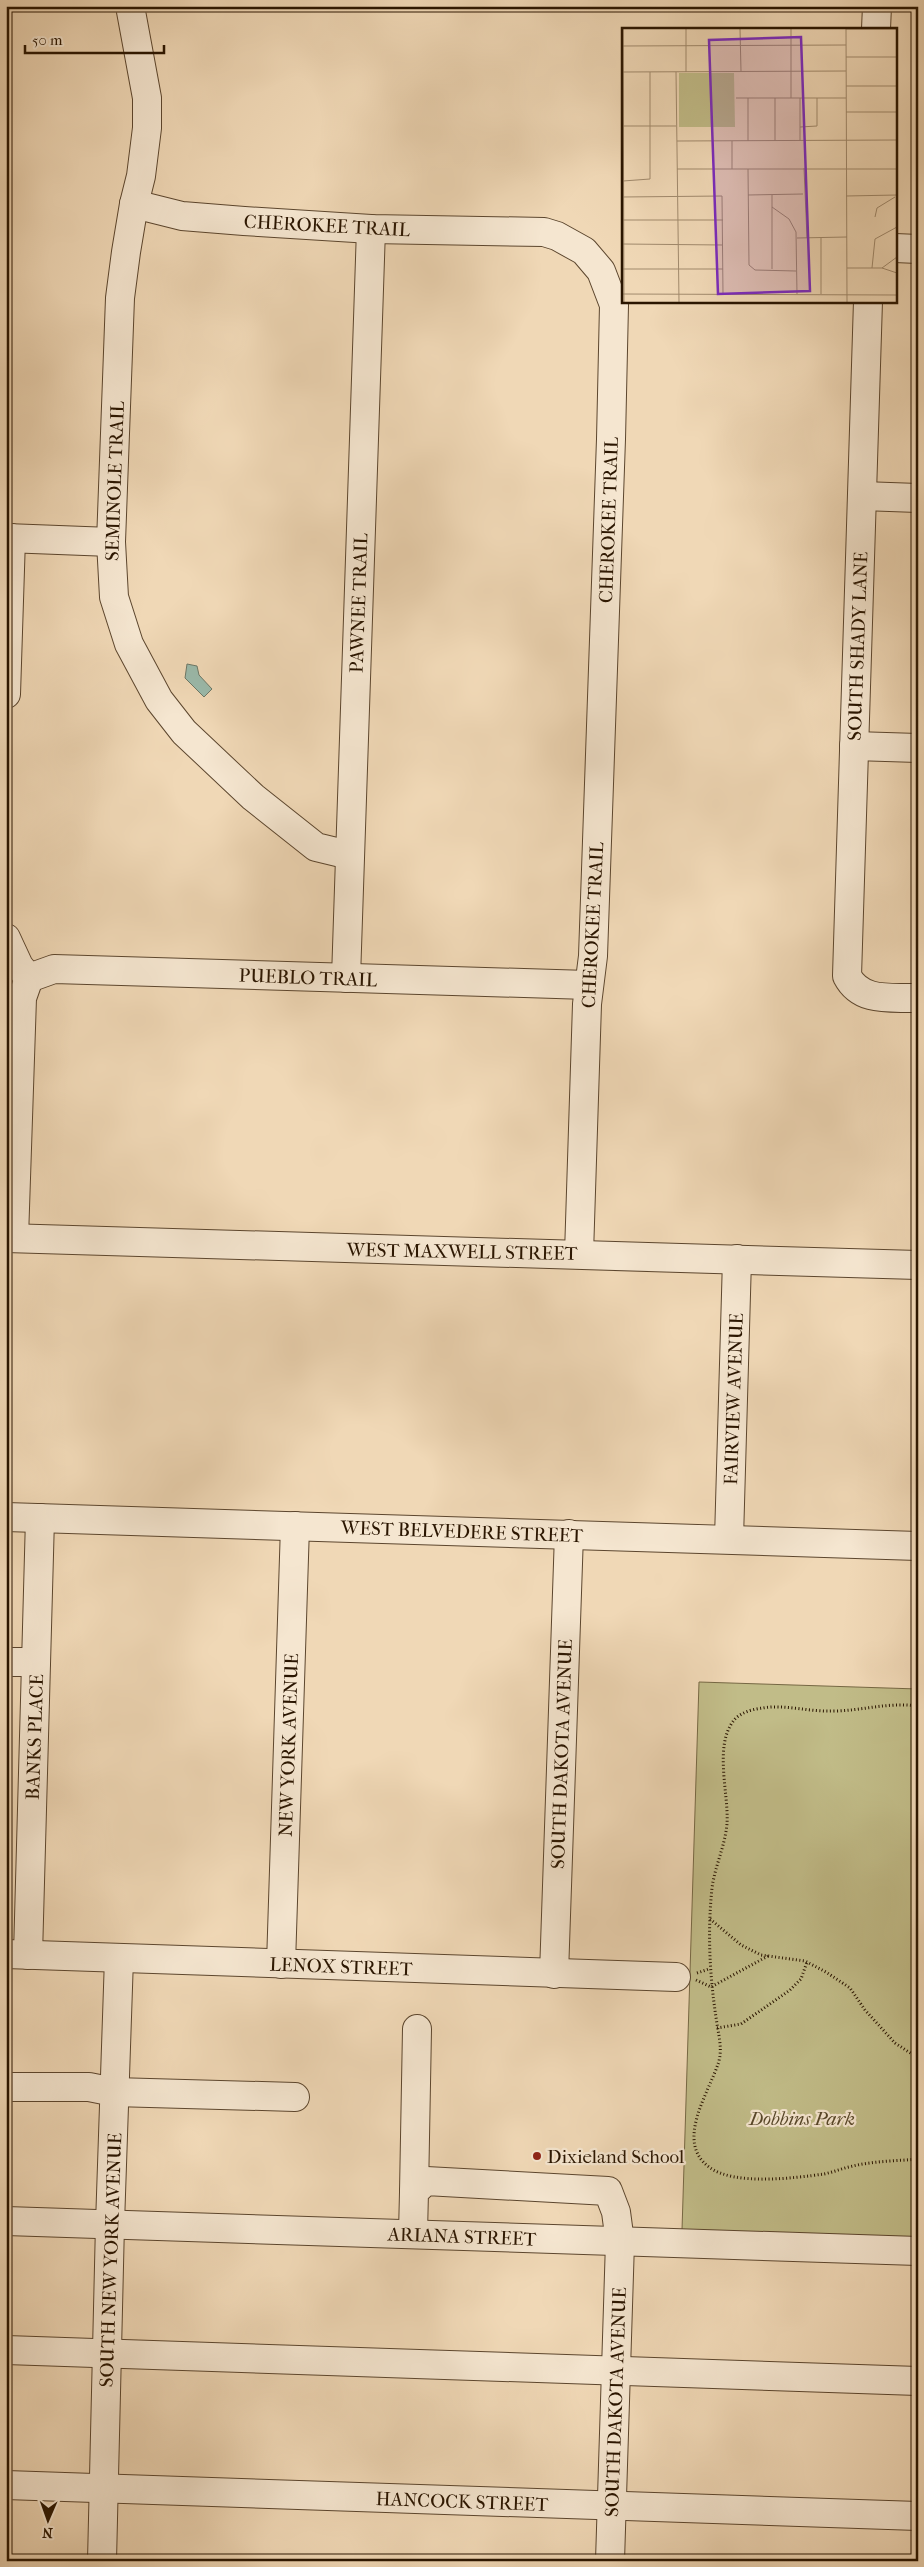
<svg xmlns="http://www.w3.org/2000/svg" width="924" height="2567" viewBox="0 0 924 2567" font-family="'IM FELL French Canon',serif">
	<rect width="100%" height="100%" fill="#f0d8b6"/>
	<filter id="stains"><feTurbulence type="fractalNoise" baseFrequency=".004" numOctaves="4"/><feColorMatrix values="0 0 0 0 .2 0 0 0 0 .09 0 0 0 0 .02 0 0 0 .5 -.17"/></filter>
	<radialGradient id="worn" r=".72"><stop offset=".6" stop-color="#630" stop-opacity="0"/><stop offset="1" stop-color="#630" stop-opacity=".3"/></radialGradient>
	<!-- green -->
	<polygon fill="#c1bc88" stroke="#766844" points="699,1682 918,1689 918,2238 682,2230"/>
	<!-- water -->
	<polygon fill="#9abaab" stroke="#6d7867" points="187,664 197,666 199,675 212,689 204,697 185,678"/>
	<g fill="none" stroke-linecap="round" stroke-linejoin="round">
		<defs>
			<g id="minor">
				<polyline points="130,6 147,98 147,128 141,176 134,204 126,252 120,298 111,542 114,597 129,644 159,700 184,732 253,797 316,847 349,855"/>
				<polyline points="876,29 877,6"/>
				<polyline points="134,204 182,216 244,221 371,229 544,232 557,236 584,251 601,271 614,305 611,439 593,956 587,1004 579,1254"/>
				<polyline points="895,248 918,249"/>
				<path d="M 868,301 L 847,976 C 861,1003 891,997 918,998"/>
				<polyline points="862,496 918,498"/>
				<polyline points="6,538 111,542"/>
				<polyline points="6,694 11,538"/>
				<polyline points="854,746 918,748"/>
				<polyline points="6,938 19,966 29,978"/>
				<polyline points="29,978 54,969 588,985"/>
				<polyline points="346,978 371,229"/>
				<polyline points="6,1238 918,1265"/>
				<polyline points="14,1238 22,998 29,978"/>
				<polyline points="6,1517 918,1546"/>
				<polyline points="729,1539 737,1259"/>
				<polyline points="6,1662 36,1662"/>
				<polyline points="6,1954 676,1977"/>
				<polyline points="28,1955 40,1518"/>
				<polyline points="281,1964 295,1526"/>
				<polyline points="554,1974 569,1534"/>
				<polyline points="6,2087 89,2087 114,2092 295,2097"/>
				<polyline points="414,2192 417,2029"/>
				<polyline points="6,2221 918,2251"/>
				<polyline points="413,2233 414,2192 426,2181 608,2191 616,2212 620,2242 610,2561"/>
				<polyline points="6,2350 918,2381"/>
				<polyline points="6,2485 918,2516"/>
				<polyline points="102,2561 110,2224 119,1958"/>
			</g>
		</defs>
		<!-- minor casing -->
		<use href="#minor" stroke="#5c462e" stroke-width="30"/>
		<!-- path -->
		<g stroke="#2a1500" stroke-width="3" stroke-dasharray="1 2.5" stroke-linecap="butt">
			<path d="M 918,1706 C 885,1702 863,1711 832,1711 C 809,1712 784,1704 763,1708 C 753,1709 742,1712 735,1719 C 713,1744 729,1793 727,1824 C 725,1846 715,1866 712,1888 C 707,1936 710,1982 718,2030 C 720,2041 722,2053 718,2064 C 708,2094 675,2142 709,2167 C 734,2186 794,2178 824,2174 C 834,2172 843,2168 853,2166 C 874,2161 897,2161 918,2159"/>
			<polyline points="710,1919 741,1945 761,1955 805,1961 826,1972 850,1988 865,2010 895,2043 918,2058"/>
			<polyline points="697,1973 709,1969"/>
			<polyline points="696,1980 711,1987 768,1956"/>
			<polyline points="717,2028 741,2024 790,1990 801,1979 807,1962"/>
		</g>
		<!-- minor -->
		<use href="#minor" stroke="#f5e6d0" stroke-width="28"/>
	</g>
	<!-- markers -->
	<circle fill="#8f2418" stroke="#f5e6d0" stroke-width="2" cx="537" cy="2156" r="5"/>
	<g text-anchor="middle" stroke-width="4.5" stroke-linejoin="round" paint-order="stroke">
		<!-- street labels -->
		<g font-size="19" fill="#2a1500" stroke="#f5e6d0">
			<text transform="translate(327 225) rotate(3)" y="7">CHEROKEE TRAIL</text>
			<text transform="translate(114 481) rotate(-88)" y="7">SEMINOLE TRAIL</text>
			<text transform="translate(608 520) rotate(-88)" y="7">CHEROKEE TRAIL</text>
			<text transform="translate(358 603) rotate(-88)" y="7">PAWNEE TRAIL</text>
			<text transform="translate(857 646) rotate(-88)" y="7">SOUTH SHADY LANE</text>
			<text transform="translate(592 925) rotate(-87)" y="7">CHEROKEE TRAIL</text>
			<text transform="translate(308 977) rotate(2)" y="7">PUEBLO TRAIL</text>
			<text transform="translate(462 1251) rotate(1)" y="7">WEST MAXWELL STREET</text>
			<text transform="translate(733 1399) rotate(-88)" y="7">FAIRVIEW AVENUE</text>
			<text transform="translate(462 1531) rotate(2)" y="7">WEST BELVEDERE STREET</text>
			<text transform="translate(34 1737) rotate(-88)" y="7">BANKS PLACE</text>
			<text transform="translate(288 1745) rotate(-88)" y="7">NEW YORK AVENUE</text>
			<text transform="translate(561 1754) rotate(-88)" y="7">SOUTH DAKOTA AVENUE</text>
			<text transform="translate(341 1966) rotate(2)" y="7">LENOX STREET</text>
			<text transform="translate(462 2236) rotate(2)" y="7">ARIANA STREET</text>
			<text transform="translate(110 2260) rotate(-88)" y="7">SOUTH NEW YORK AVENUE</text>
			<text transform="translate(615 2402) rotate(-88)" y="7">SOUTH DAKOTA AVENUE</text>
			<text transform="translate(462 2501) rotate(2)" y="7">HANCOCK STREET</text>
		</g>
		<!-- park labels -->
		<g font-size="19" font-style="italic" fill="#574729" stroke="#f5e6d0">
			<text x="802" y="2125">Dobbins Park</text>
		</g>
		<!-- poi labels -->
		<g font-size="19" fill="#2a1500" stroke="#f5e6d0" text-anchor="start">
			<text x="547" y="2163">Dixieland School</text>
		</g>
	</g>
	<!-- overview -->
	<g transform="translate(622 28)">
		<rect width="275" height="275" fill="#f0d8b6"/>
		<path d="M 57,45 L 112,45 L 113,99 L 57,99 Z" fill="#c1bc88"/>
		<path fill="none" stroke="#a18a6d" stroke-width="1" d="M 1,1 L 2,274M 64,1 L 64,44M 118,1 L 119,43M 169,1 L 169,70M 224,1 L 275,1M 224,1 L 225,274M 0,18 L 224,17M 224,29 L 275,29M 0,44 L 224,43M 54,44 L 57,274M 224,58 L 275,58M 114,70 L 224,70M 126,70 L 126,113M 153,70 L 153,113M 178,70 L 178,113M 224,84 L 275,84M 1,98 L 54,98M 178,99 L 195,98 L 195,70M 55,113 L 275,112M 110,113 L 110,141M 182,140 L 185,210M 55,141 L 275,141M 126,141 L 127,237 L 133,242 L 174,243M 1,153 L 28,151 L 28,44M 126,167 L 181,166M 150,167 L 150,241M 224,168 L 275,167M 0,169 L 100,168 L 101,266M 150,179 L 167,191 L 174,204 L 175,266M 253,189 L 255,180 L 273,169M 1,192 L 101,192M 175,210 L 225,209M 199,210 L 199,266M 1,216 L 101,217M 225,240 L 260,240 L 275,245M 250,240 L 253,211 L 275,199M 260,240 L 275,229M 1,241 L 101,241M 0,266 L 275,267"/>
		<path fill="#7b2cbf" fill-opacity="0.15" stroke="#7b2cbf" stroke-width="2.5" d="M 179,9 L 188,263 L 96,266 L 87,12 Z"/>
		<rect width="275" height="275" fill="none" stroke="#2a1500" stroke-width="2.5"/>
	</g>
	<!-- margin -->
	<rect width="924" height="2567" fill="none" stroke="#f0d8b6" stroke-width="25"/>
	<rect x="8" y="8" width="909" height="2552" fill="none" stroke="#2a1500" stroke-width="2.5"/>
	<rect x="12" y="12" width="899" height="2542" fill="none" stroke="#2a1500"/>
	<!-- north arrow -->
	<g transform="translate(48 2520) rotate(182)" stroke="#f5e6d0" stroke-width="4" paint-order="stroke">
	<path d="M0-4L9 19L0 12L-9 19Z" fill="#2a1500"/>
	<text y="-8" font-size="14" font-weight="bold" text-anchor="middle" fill="#2a1500">N</text>
	</g>
	<!-- scale -->
	<path d="M25 45v8h139v-8" fill="none" stroke="#2a1500" stroke-width="2.5"/>
	<text x="32" y="45" font-size="15" fill="#2a1500" stroke="#f5e6d0" stroke-width="4" paint-order="stroke">50 m</text>
	<rect width="100%" height="100%" filter="url(#stains)"/>
	<rect width="100%" height="100%" fill="url(#worn)"/>
</svg>
